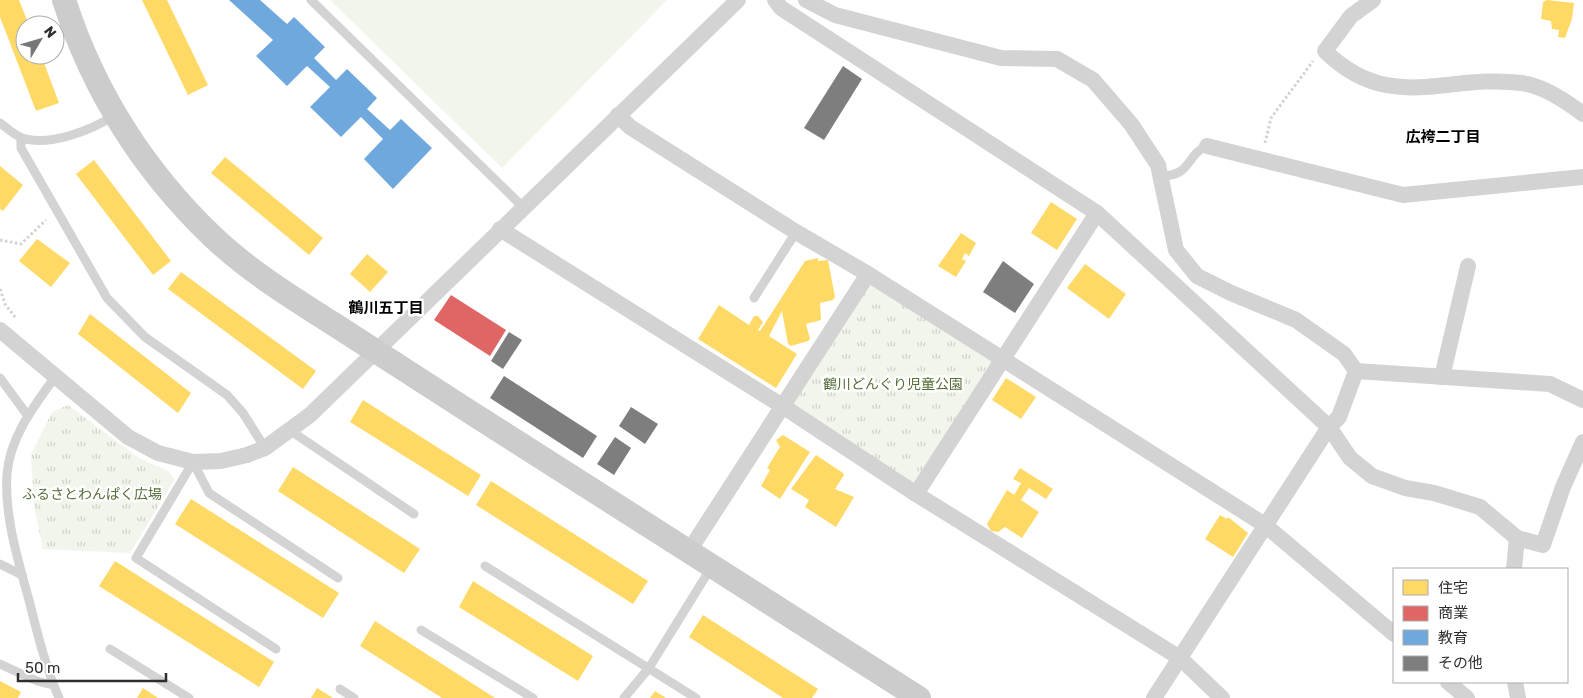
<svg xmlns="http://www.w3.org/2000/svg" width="1583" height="698" viewBox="0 0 1583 698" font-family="Rubik,'Noto Sans JP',sans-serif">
	<defs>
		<pattern id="park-tufts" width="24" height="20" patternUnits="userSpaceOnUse" patternTransform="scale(1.25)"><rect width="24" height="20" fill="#f1f5eb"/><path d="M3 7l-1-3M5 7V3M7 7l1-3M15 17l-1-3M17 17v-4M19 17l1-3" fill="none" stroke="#cfd2ca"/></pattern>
	</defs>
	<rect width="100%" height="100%" fill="#fff"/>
	<!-- park -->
	<g fill="url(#park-tufts)">
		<polygon points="867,279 997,364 914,486 790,404"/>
		<polygon points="68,405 139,458 168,471 175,479 130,553 43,549 34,506 31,455 52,412"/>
	</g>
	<!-- garden -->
	<polygon fill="#f1f5eb" points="330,0 667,0 502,168"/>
	<!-- homes -->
	<g fill="#ffd966">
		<polygon points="0,0 19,0 29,25 25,25 25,55 41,55 59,103 36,111 0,17"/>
		<polygon points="142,0 167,0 208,85 188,95"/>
		<polygon points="1547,0 1574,3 1572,19 1565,38 1558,37 1559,30 1552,29 1551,21 1541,19 1543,2"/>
		<polygon points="225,157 323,238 309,255 211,173"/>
		<polygon points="94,160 171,261 153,275 76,174"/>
		<polygon points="0,166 23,185 3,211 0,209"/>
		<polygon points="1051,202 1077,219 1057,250 1031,233"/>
		<polygon points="961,233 976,243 969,256 965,253 962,259 966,261 956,277 938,266"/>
		<polygon points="37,239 70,263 51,287 19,261"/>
		<polygon points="367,254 388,272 370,292 350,274"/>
		<polygon points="818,258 818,261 828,260 835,297 833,300 820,303 821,320 806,324 810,339 808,341 791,346 788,344 782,311 769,336 797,354 776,388 698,339 719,305 749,325 754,316 758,316 763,322 758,330 760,331 805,261"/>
		<polygon points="1085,264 1126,294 1109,319 1067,288"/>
		<polygon points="181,272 316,371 303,389 168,289"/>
		<polygon points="90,314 191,393 178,413 78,334"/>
		<polygon points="1006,378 1036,397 1021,419 992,400"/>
		<polygon points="363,400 481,475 468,496 350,422"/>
		<polygon points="783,435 810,452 780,499 761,486 770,470 767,468 780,447 776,440"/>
		<polygon points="816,455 843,473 844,475 835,489 854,497 836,527 805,507 809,500 791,489"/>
		<polygon points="293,467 420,549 404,573 278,491"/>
		<polygon points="1020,468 1053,489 1046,499 1029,488 1021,500 1039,512 1022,538 1005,527 998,532 991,531 987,524 1007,490 1014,495 1021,483 1013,479"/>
		<polygon points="491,481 648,581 633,604 476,505"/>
		<polygon points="191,499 339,593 323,618 175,524"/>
		<polygon points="1220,515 1227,519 1228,517 1248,533 1233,557 1205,539"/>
		<polygon points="115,561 274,662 259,687 99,586"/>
		<polygon points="473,581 593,656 578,681 459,607"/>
		<polygon points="703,615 818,689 812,698 783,698 689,637"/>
		<polygon points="375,621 495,698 442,698 360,646"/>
		<polygon points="0,681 21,692 18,698 0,698"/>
		<polygon points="143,688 158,698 137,698"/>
		<polygon points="317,688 333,698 311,698"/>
		<polygon points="655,691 666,698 650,698"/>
	</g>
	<!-- shops -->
	<polygon fill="#e06666" points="451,295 506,330 490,356 434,320"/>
	<!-- schools -->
	<polygon fill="#6fa8dc" points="229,0 260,0 287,24 294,17 325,47 314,58 336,80 347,69 377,98 367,109 390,130 401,119 432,148 393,189 364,159 383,139 361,117 341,137 310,107 330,87 307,66 287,86 256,56 273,40"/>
	<!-- building -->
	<g fill="#7e7e7e">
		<polygon points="843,66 862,79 824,140 804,128"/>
		<polygon points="1003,261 1034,284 1015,313 983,292"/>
		<polygon points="509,332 522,340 503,369 491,361"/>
		<polygon points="504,376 597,436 583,458 490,398"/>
		<polygon points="631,407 658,424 645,444 619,426"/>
		<polygon points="615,437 631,448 614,475 597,464"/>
	</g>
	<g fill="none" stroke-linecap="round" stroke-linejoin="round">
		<!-- path -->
		<g stroke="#d3d3d3" stroke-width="3" stroke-dasharray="2.5 2.5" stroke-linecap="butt">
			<polyline points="1265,143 1271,118 1313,61"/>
			<polyline points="0,240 21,244 46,220"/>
			<polyline points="0,289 5,304 15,317"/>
		</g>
		<!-- lane -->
		<g stroke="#d3d3d3" stroke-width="9">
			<polyline points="311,0 523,207"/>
			<path d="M 0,123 C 7,128 14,135 22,138 C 49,147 92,130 115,115"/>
			<polyline points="21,138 21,148 107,298 145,337 227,395 243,413 265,448"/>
			<path d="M 1160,176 C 1193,176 1185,155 1207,146"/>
			<polyline points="754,298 796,232"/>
			<path d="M 55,377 C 34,406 10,437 7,474 C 4,517 19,563 30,604 C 38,636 46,668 59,698"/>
			<polyline points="0,378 28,416"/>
			<polyline points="291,431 414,514"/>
			<polyline points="193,462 136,558 276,649"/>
			<polyline points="193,462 209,493 338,578"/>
			<polyline points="0,564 22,575"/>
			<polyline points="485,566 696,698"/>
			<polyline points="421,630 533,698"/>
			<polyline points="110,649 189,698"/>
			<polyline points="0,664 37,681 53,685"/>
			<polyline points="340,689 354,698"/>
			<polyline points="624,698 649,668 712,566"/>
		</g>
		<!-- street -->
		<g stroke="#d3d3d3" stroke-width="16">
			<polyline points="775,0 781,8 1097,213 1329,427 1350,458 1372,476 1405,488 1434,493 1480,507 1517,538 1543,545 1563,487 1583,442"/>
			<polyline points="806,0 835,15 1001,58 1057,59 1093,80 1131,124 1158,165 1176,250 1197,276 1231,293 1296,320 1344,354 1356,371 1339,417 1329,427 1154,698"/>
			<path d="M 1373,0 L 1351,16 L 1325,51 C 1390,115 1447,73 1522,83 C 1544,86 1566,101 1583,114"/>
			<polyline points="618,115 630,127 796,232 868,274 1265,525 1394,634"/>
			<polyline points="1207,146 1403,195 1583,177"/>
			<polyline points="500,229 784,407 916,494 1180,658 1222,698"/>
			<polyline points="0,330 128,437 158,453 193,462 221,461 247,455 265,448 310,415 738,0"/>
			<polyline points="1356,371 1550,384 1583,400"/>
			<polyline points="1442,377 1468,266"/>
			<polyline points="916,494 1097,213"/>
			<polyline points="689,551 868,274"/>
			<polyline points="1514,569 1517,538"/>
			<polyline points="1448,682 1467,698"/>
			<polyline points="1515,682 1518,698"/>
		</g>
		<!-- secondary -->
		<path stroke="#ccc" stroke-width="24" d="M 64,0 C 93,90 144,171 213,237 C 249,271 291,297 332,323 C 378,353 424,382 470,412 C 620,507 769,603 919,698"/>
	</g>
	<g text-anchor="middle" stroke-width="5" stroke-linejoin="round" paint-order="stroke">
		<!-- park labels -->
		<g font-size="14" fill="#556d37" stroke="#fff">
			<text x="893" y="389">鶴川どんぐり児童公園</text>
			<text x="92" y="499">ふるさとわんぱく広場</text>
		</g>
		<!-- neighbourhood labels -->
		<g font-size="15" font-weight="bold" fill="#000" stroke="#fff">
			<text x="1443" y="142">広袴二丁目</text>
			<text x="386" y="313">鶴川五丁目</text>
		</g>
	</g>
	<!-- legend -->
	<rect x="1393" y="568" width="175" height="115" fill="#ffffff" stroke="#ababab"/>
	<rect x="1403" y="580" width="25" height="15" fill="#ffd966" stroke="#ababab"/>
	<text x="1438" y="593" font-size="15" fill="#2e2e2e">住宅</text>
	<rect x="1403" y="606" width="25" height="15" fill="#e06666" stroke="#ababab"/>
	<text x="1438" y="618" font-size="15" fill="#2e2e2e">商業</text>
	<rect x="1403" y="630" width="25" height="15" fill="#6fa8dc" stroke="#ababab"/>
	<text x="1438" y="643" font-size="15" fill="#2e2e2e">教育</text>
	<rect x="1403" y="656" width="25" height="15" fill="#7e7e7e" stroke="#ababab"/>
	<text x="1438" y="668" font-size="15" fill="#2e2e2e">その他</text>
	<!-- north arrow -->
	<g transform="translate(40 40) rotate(52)"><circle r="24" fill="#ffffff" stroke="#ababab"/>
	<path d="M0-4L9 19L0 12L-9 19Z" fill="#777777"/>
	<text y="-8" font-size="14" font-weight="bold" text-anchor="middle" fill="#2e2e2e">N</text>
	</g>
	<!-- scale -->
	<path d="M18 673v8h148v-8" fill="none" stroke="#2e2e2e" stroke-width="2.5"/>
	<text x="25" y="673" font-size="15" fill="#2e2e2e" stroke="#ffffff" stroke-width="4" paint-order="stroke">50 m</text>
</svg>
